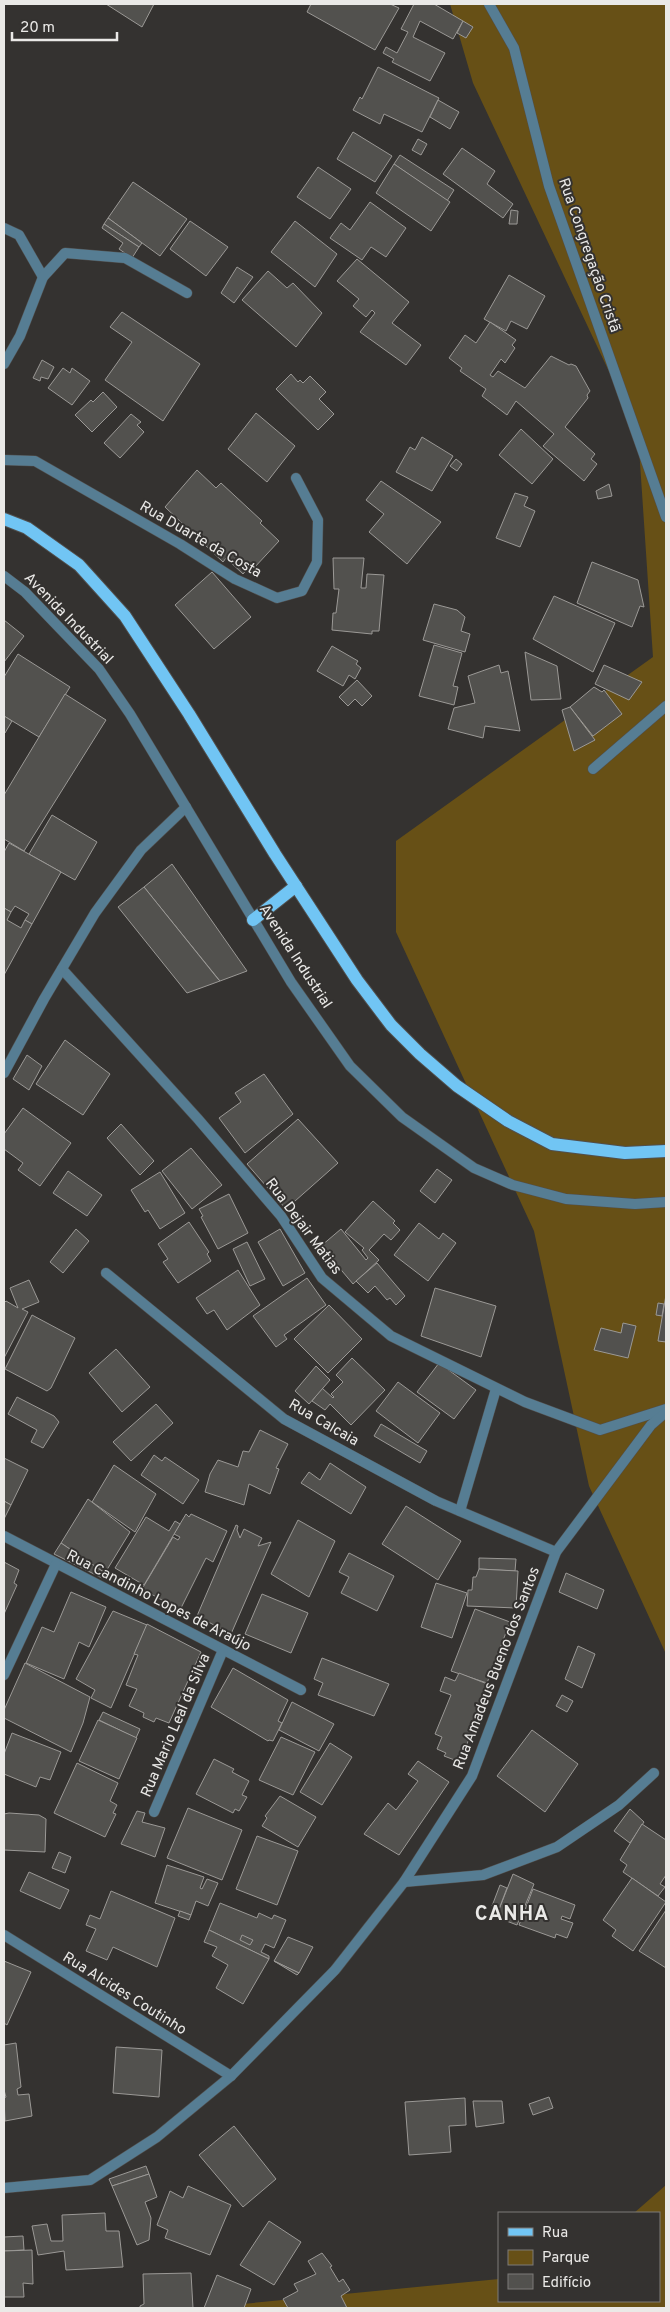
<svg xmlns="http://www.w3.org/2000/svg" width="670" height="2312" viewBox="0 0 670 2312" font-family="Overpass,sans-serif">
	<rect width="100%" height="100%" fill="#343230"/>
	<!-- green -->
	<g fill="#675016">
		<polygon points="450,4 666,4 666,1654 589,1486 534,1231 396,932 396,841 653,657 638,433 473,83"/>
		<polygon points="666,2185 666,2308 201,2308 499,2279 499,2301 659,2301 659,2213 634,2213"/>
	</g>
	<!-- building -->
	<g fill="#52514e" stroke="#9b9996">
		<polygon points="106,4 154,4 142,27"/>
		<polygon points="311,4 390,4 399,8 375,50 307,12"/>
		<polygon points="414,4 434,4 463,21 453,39 420,21 413,37 445,53 430,81 392,62 394,59 383,53 386,47 397,53 408,32 401,29"/>
		<polygon points="463,21 473,27 466,38 457,33"/>
		<polygon points="378,67 439,98 422,132 384,114 380,124 353,110 360,97 362,99"/>
		<polygon points="438,100 459,112 450,129 430,117"/>
		<polygon points="353,132 392,156 375,182 337,159"/>
		<polygon points="418,139 427,144 421,155 412,150"/>
		<polygon points="462,148 495,171 487,184 513,204 503,218 443,174"/>
		<polygon points="400,155 454,190 447,201 394,164"/>
		<polygon points="394,164 450,202 431,231 376,193"/>
		<polygon points="318,167 351,189 330,219 297,197"/>
		<polygon points="133,182 187,219 160,256 108,218"/>
		<polygon points="370,202 406,228 386,257 371,247 362,260 330,238 341,223 350,230"/>
		<polygon points="511,210 518,211 517,224 509,224"/>
		<polygon points="108,218 142,243 139,247 104,224"/>
		<polygon points="190,221 228,247 206,276 170,249"/>
		<polygon points="295,221 337,254 315,287 271,252"/>
		<polygon points="104,224 139,247 132,258 119,249 123,243 102,228"/>
		<polygon points="357,259 409,302 392,323 421,345 406,365 360,332 375,313 372,310 366,317 353,306 359,299 337,281"/>
		<polygon points="237,267 253,277 234,303 221,293"/>
		<polygon points="268,271 287,288 293,283 322,313 296,347 242,300"/>
		<polygon points="509,275 545,296 527,329 511,321 506,331 484,319"/>
		<polygon points="122,312 200,364 163,421 105,380 132,342 110,327"/>
		<polygon points="490,322 516,340 512,345 515,348 505,363 501,359 490,375 493,377 498,371 525,388 551,356 569,365 571,364 576,366 590,391 587,395 588,398 565,427 595,454 591,459 597,464 584,481 543,446 554,434 516,401 507,415 482,396 486,389 460,371 462,368 449,358 465,335 476,343"/>
		<polygon points="42,360 54,367 48,379 41,377 40,381 33,378"/>
		<polygon points="63,368 70,373 72,368 90,381 72,405 48,388"/>
		<polygon points="291,374 298,382 300,380 303,383 310,376 326,392 319,399 334,414 318,430 276,389"/>
		<polygon points="103,392 117,407 92,432 75,415 91,400 93,402"/>
		<polygon points="256,413 295,446 267,482 228,449"/>
		<polygon points="131,414 141,422 137,425 144,432 120,458 104,443"/>
		<polygon points="521,429 553,459 532,484 499,455"/>
		<polygon points="422,437 453,456 432,491 396,472 410,447 415,450"/>
		<polygon points="456,459 462,464 457,471 450,466"/>
		<polygon points="197,470 216,488 221,483 262,521 260,523 279,541 254,568 250,566 243,574 226,558 223,562 165,507"/>
		<polygon points="381,481 441,522 407,564 369,532 384,514 366,500"/>
		<polygon points="609,484 612,496 598,499 596,491"/>
		<polygon points="515,493 528,497 524,506 535,511 520,547 496,538"/>
		<polygon points="333,558 364,558 361,588 366,588 367,574 384,575 379,631 372,631 372,634 332,630 333,613 336,613 339,589 334,589"/>
		<polygon points="592,562 638,580 644,607 640,606 632,627 577,603"/>
		<polygon points="212,572 251,617 214,649 175,605"/>
		<polygon points="554,596 615,623 593,672 533,639"/>
		<polygon points="434,604 457,610 465,617 461,631 470,634 465,652 423,640"/>
		<polygon points="4,620 24,636 4,662"/>
		<polygon points="434,645 462,653 453,686 458,687 454,705 419,696"/>
		<polygon points="332,646 358,661 356,664 361,668 355,679 349,675 343,686 317,671"/>
		<polygon points="525,652 557,666 561,699 531,700"/>
		<polygon points="18,654 70,687 39,737 4,716 4,677"/>
		<polygon points="499,665 501,673 508,671 520,731 485,726 483,738 448,729 454,708 475,703 468,676"/>
		<polygon points="604,665 642,682 629,700 595,684"/>
		<polygon points="357,680 372,696 362,706 355,699 348,706 339,697"/>
		<polygon points="594,687 602,692 604,690 622,714 593,736 570,707"/>
		<polygon points="65,694 106,720 24,851 4,839 4,795"/>
		<polygon points="570,707 595,740 574,751 562,710"/>
		<polygon points="4,716 12,721 5,733 4,733"/>
		<polygon points="52,815 97,842 75,880 29,854"/>
		<polygon points="9,843 61,872 32,924 25,920 29,914 15,906 11,912 4,908 4,852"/>
		<polygon points="172,864 247,971 220,981 144,887"/>
		<polygon points="144,887 218,979 220,981 187,993 118,907"/>
		<polygon points="4,908 11,912 7,920 21,928 25,920 32,924 4,975"/>
		<polygon points="65,1040 110,1074 83,1115 36,1084"/>
		<polygon points="27,1055 42,1066 29,1090 13,1079"/>
		<polygon points="264,1074 293,1114 245,1153 219,1118 241,1102 235,1093"/>
		<polygon points="23,1108 71,1143 40,1186 18,1170 23,1163 4,1149 4,1134"/>
		<polygon points="298,1119 338,1163 286,1209 247,1164"/>
		<polygon points="121,1124 154,1161 140,1175 107,1138"/>
		<polygon points="191,1148 222,1185 192,1209 162,1171"/>
		<polygon points="437,1169 452,1180 435,1203 420,1191"/>
		<polygon points="68,1171 102,1195 87,1216 53,1193"/>
		<polygon points="160,1172 185,1213 160,1229 148,1210 145,1212 131,1190"/>
		<polygon points="229,1194 248,1233 218,1249 201,1217 203,1216 199,1209"/>
		<polygon points="373,1201 395,1221 393,1223 400,1230 391,1240 384,1234 369,1250 379,1260 353,1284 321,1246 341,1229 366,1260 368,1258 362,1250 364,1248 345,1232"/>
		<polygon points="189,1222 209,1252 207,1254 211,1261 178,1283 163,1262 168,1259 158,1244"/>
		<polygon points="419,1223 439,1239 443,1233 456,1243 428,1281 394,1255"/>
		<polygon points="76,1229 89,1241 63,1273 50,1262"/>
		<polygon points="280,1229 305,1273 283,1286 258,1242"/>
		<polygon points="247,1242 265,1279 250,1286 233,1249"/>
		<polygon points="377,1263 405,1296 396,1305 390,1298 387,1300 375,1286 368,1293 356,1281"/>
		<polygon points="238,1270 260,1305 227,1330 214,1310 207,1314 196,1298"/>
		<polygon points="307,1278 326,1305 284,1335 287,1339 276,1347 253,1316"/>
		<polygon points="29,1280 39,1302 22,1309 28,1312 4,1358 4,1303 6,1301 18,1308 10,1288"/>
		<polygon points="435,1288 496,1306 481,1357 421,1336"/>
		<polygon points="666,1295 666,1342 658,1341"/>
		<polygon points="658,1303 664,1304 662,1316 656,1315"/>
		<polygon points="329,1305 362,1339 328,1373 294,1339"/>
		<polygon points="32,1315 75,1338 51,1388 47,1391 5,1369"/>
		<polygon points="623,1323 636,1326 628,1358 594,1350 601,1328 621,1333"/>
		<polygon points="116,1349 150,1387 122,1412 89,1373"/>
		<polygon points="352,1358 385,1390 351,1425 330,1404 325,1410 312,1401 322,1388 333,1398 334,1397 331,1394 343,1382 336,1375"/>
		<polygon points="439,1363 476,1390 454,1419 417,1392"/>
		<polygon points="316,1366 330,1380 309,1404 295,1391"/>
		<polygon points="398,1382 440,1413 418,1443 376,1411"/>
		<polygon points="17,1397 54,1416 59,1422 43,1448 31,1442 37,1430 8,1414"/>
		<polygon points="156,1404 173,1423 131,1461 113,1442"/>
		<polygon points="381,1424 427,1451 420,1463 374,1436"/>
		<polygon points="260,1430 288,1444 276,1468 279,1469 270,1494 249,1484 244,1505 205,1492 210,1474 218,1460 238,1467 243,1451 249,1452"/>
		<polygon points="154,1455 162,1461 165,1457 199,1480 183,1504 141,1475"/>
		<polygon points="4,1458 28,1470 11,1505 4,1501"/>
		<polygon points="330,1463 366,1487 351,1514 301,1483 309,1472 320,1480"/>
		<polygon points="114,1465 156,1494 135,1532 92,1502"/>
		<polygon points="88,1499 130,1532 105,1573 61,1543"/>
		<polygon points="4,1501 11,1505 4,1519"/>
		<polygon points="406,1506 461,1541 438,1580 382,1544"/>
		<polygon points="186,1514 189,1517 191,1514 227,1531 213,1562 206,1558 180,1610 142,1589 173,1537 178,1540 180,1537 174,1534"/>
		<polygon points="146,1517 169,1531 175,1521 180,1524 144,1585 115,1568"/>
		<polygon points="298,1520 335,1541 309,1597 271,1574"/>
		<polygon points="236,1525 238,1526 237,1530 240,1538 244,1529 262,1538 258,1546 271,1542 231,1634 197,1616"/>
		<polygon points="61,1543 105,1573 102,1578 54,1554"/>
		<polygon points="349,1553 394,1576 377,1611 341,1593 349,1577 339,1572"/>
		<polygon points="479,1558 516,1559 515,1571 479,1569"/>
		<polygon points="4,1562 19,1570 14,1583 17,1585 4,1614"/>
		<polygon points="479,1569 518,1571 516,1608 467,1606 468,1590 472,1590 473,1577 476,1577"/>
		<polygon points="566,1573 604,1590 597,1609 559,1592"/>
		<polygon points="436,1583 467,1593 452,1638 421,1627"/>
		<polygon points="71,1592 106,1607 89,1647 79,1642 64,1679 26,1663 42,1627 54,1632"/>
		<polygon points="262,1594 308,1613 291,1653 245,1634"/>
		<polygon points="475,1609 510,1622 487,1683 451,1671"/>
		<polygon points="113,1611 147,1625 111,1708 91,1698 95,1690 76,1679"/>
		<polygon points="147,1624 201,1652 169,1723 156,1718 154,1722 143,1717 144,1713 129,1706 137,1689 126,1685 138,1655 134,1654"/>
		<polygon points="578,1646 595,1654 582,1688 565,1679"/>
		<polygon points="322,1658 389,1684 374,1716 318,1695 323,1683 314,1679"/>
		<polygon points="25,1663 90,1697 83,1723 71,1752 4,1718 4,1710"/>
		<polygon points="233,1668 288,1700 278,1721 282,1723 273,1741 269,1740 268,1741 211,1707"/>
		<polygon points="459,1673 490,1685 460,1762 444,1756 446,1753 437,1749 442,1737 435,1734 451,1695 440,1691 445,1677 455,1681"/>
		<polygon points="562,1695 573,1701 567,1712 556,1706"/>
		<polygon points="292,1702 334,1724 319,1751 279,1730"/>
		<polygon points="103,1712 140,1729 136,1738 99,1720"/>
		<polygon points="98,1720 137,1738 119,1779 79,1761"/>
		<polygon points="532,1730 578,1764 545,1812 497,1776"/>
		<polygon points="12,1733 61,1752 50,1780 40,1777 36,1787 4,1774 4,1754"/>
		<polygon points="281,1737 315,1752 293,1795 259,1780"/>
		<polygon points="330,1743 352,1757 322,1805 300,1792"/>
		<polygon points="214,1759 234,1769 232,1772 249,1781 242,1795 247,1797 239,1811 235,1809 233,1813 196,1794"/>
		<polygon points="418,1761 449,1782 399,1855 364,1834 388,1803 396,1810 418,1781 408,1774"/>
		<polygon points="77,1763 118,1783 110,1801 117,1805 113,1813 116,1814 105,1837 54,1813"/>
		<polygon points="280,1796 316,1817 298,1847 262,1826 267,1818 265,1816"/>
		<polygon points="188,1808 242,1830 222,1880 167,1858"/>
		<polygon points="630,1809 644,1822 630,1843 614,1831"/>
		<polygon points="137,1811 145,1813 142,1822 165,1828 155,1857 121,1844"/>
		<polygon points="9,1813 39,1815 46,1819 45,1852 4,1850 4,1814"/>
		<polygon points="642,1824 666,1840 666,1875 660,1884 665,1887 658,1896 623,1872 627,1865 620,1860"/>
		<polygon points="257,1836 298,1851 277,1905 236,1889"/>
		<polygon points="59,1852 71,1857 65,1873 52,1868"/>
		<polygon points="167,1865 204,1877 200,1888 202,1889 207,1879 218,1883 208,1906 196,1901 191,1915 155,1903"/>
		<polygon points="29,1872 69,1890 60,1909 20,1891"/>
		<polygon points="513,1874 534,1884 517,1925 496,1917"/>
		<polygon points="632,1878 666,1902 633,1951 612,1936 616,1930 603,1920"/>
		<polygon points="500,1885 507,1888 499,1909 492,1906"/>
		<polygon points="533,1889 575,1905 570,1919 562,1916 561,1919 573,1923 567,1938 556,1934 555,1938 519,1925"/>
		<polygon points="111,1891 175,1918 157,1967 113,1947 107,1960 86,1951 96,1929 86,1925 90,1915 100,1919"/>
		<polygon points="220,1903 257,1918 259,1913 272,1919 274,1915 286,1920 274,1948 265,1944 261,1952 269,1956 269,1959 209,1930"/>
		<polygon points="666,1910 666,1968 639,1951"/>
		<polygon points="180,1911 191,1915 189,1920 178,1916"/>
		<polygon points="209,1930 269,1959 243,2004 216,1988 228,1965 212,1956 217,1947 204,1942"/>
		<polygon points="242,1935 253,1940 250,1945 240,1940"/>
		<polygon points="288,1937 313,1947 299,1973 274,1961"/>
		<polygon points="4,1961 31,1972 7,2025 4,2023"/>
		<polygon points="274,1961 299,1973 297,1975"/>
		<polygon points="16,2043 21,2087 17,2089 18,2095 29,2094 32,2116 5,2121 4,2098 6,2097 4,2090 4,2045"/>
		<polygon points="116,2047 162,2050 159,2097 113,2093"/>
		<polygon points="549,2097 553,2108 533,2115 529,2104"/>
		<polygon points="465,2098 466,2125 449,2126 451,2152 409,2155 405,2102"/>
		<polygon points="473,2101 502,2101 504,2123 476,2127"/>
		<polygon points="234,2126 276,2179 243,2207 199,2155"/>
		<polygon points="146,2166 149,2174 112,2186 109,2179"/>
		<polygon points="149,2174 157,2197 145,2202 151,2218 149,2240 137,2245 112,2186"/>
		<polygon points="188,2186 231,2205 210,2255 165,2238 168,2230 157,2225 170,2191 183,2198"/>
		<polygon points="105,2213 106,2231 119,2231 123,2267 66,2270 64,2251 38,2255 32,2226 47,2224 51,2241 63,2241 62,2215"/>
		<polygon points="269,2221 301,2242 274,2285 240,2265"/>
		<polygon points="23,2236 24,2250 4,2251 4,2237"/>
		<polygon points="32,2250 33,2284 23,2283 24,2297 4,2297 4,2251"/>
		<polygon points="322,2253 332,2266 330,2267 339,2282 343,2279 350,2290 341,2296 347,2308 288,2308 283,2299 298,2291 294,2284 316,2274 308,2261"/>
		<polygon points="191,2273 193,2308 140,2308 140,2306 144,2304 143,2274"/>
		<polygon points="217,2275 251,2289 244,2308 204,2308"/>
	</g>
	<g fill="none" stroke-linecap="round" stroke-linejoin="round">
		<defs>
			<g id="minor">
				<polyline points="489,4 514,48 549,186 666,517"/>
				<polyline points="4,228 19,235 43,277"/>
				<polyline points="4,364 20,336 43,277 65,253 125,258 187,293"/>
				<polyline points="4,460 35,461 180,544 235,579 277,598 302,591 317,562 318,520 296,478"/>
				<polyline points="593,769 666,706"/>
				<polyline points="62,969 198,1119 281,1216 322,1278 391,1336 525,1402 600,1430 666,1409"/>
				<polyline points="4,1073 44,999 95,913 141,850 186,807"/>
				<polyline points="106,1273 284,1419 436,1501 556,1552"/>
				<polyline points="460,1511 496,1389"/>
				<polyline points="4,1536 301,1690"/>
				<polyline points="4,1675 56,1564"/>
				<polyline points="154,1812 223,1650"/>
				<polyline points="404,1882 483,1875 557,1847 619,1805 654,1773"/>
				<polyline points="4,1935 231,2076"/>
				<polyline points="4,2188 90,2180 157,2137 231,2076 335,1970 404,1882 472,1776 556,1552 651,1425 666,1412"/>
			</g>
			<polyline id="tertiary" points="4,576 25,592 99,669 130,714 291,982 350,1066 402,1117 474,1168 513,1185 566,1199 635,1204 666,1202"/>
			<g id="primary">
				<polyline points="4,519 27,528 79,565 125,616 189,714 275,854 357,980 391,1025 420,1054 457,1086 508,1121 552,1144 625,1153 666,1151"/>
				<polyline points="253,920 296,886"/>
			</g>
		</defs>
		<!-- minor casing -->
		<use href="#minor" stroke="#514f4d" stroke-width="11"/>
		<!-- tertiary casing -->
		<use href="#tertiary" stroke="#514f4d" stroke-width="11"/>
		<!-- primary casing -->
		<use href="#primary" stroke="#514f4d" stroke-width="14"/>
		<!-- minor -->
		<use href="#minor" stroke="#567d93" stroke-width="10"/>
		<!-- tertiary -->
		<use href="#tertiary" stroke="#567d93" stroke-width="10"/>
		<!-- primary -->
		<use href="#primary" stroke="#71c5f4" stroke-width="12"/>
	</g>
	<g text-anchor="middle" stroke-width="4" stroke-linejoin="round" paint-order="stroke">
		<!-- street labels -->
		<g font-size="15" fill="#eae9e7" stroke="#343230">
			<text transform="translate(590 255) rotate(71)" y="5">Rua Congregação Cristã</text>
			<text transform="translate(201 539) rotate(30)" y="5">Rua Duarte da Costa</text>
			<text transform="translate(69 618) rotate(46)" y="5">Avenida Industrial</text>
			<text transform="translate(296 956) rotate(57)" y="5">Avenida Industrial</text>
			<text transform="translate(304 1226) rotate(53)" y="5">Rua Dejair Matias</text>
			<text transform="translate(324 1422) rotate(30)" y="5">Rua Calcaia</text>
			<text transform="translate(159 1600) rotate(27)" y="5">Rua Candinho Lopes de Araújo</text>
			<text transform="translate(496 1668) rotate(-69)" y="5">Rua Amadeus Bueno dos Santos</text>
			<text transform="translate(175 1725) rotate(-67)" y="5">Rua Mario Leal da Silva</text>
			<text transform="translate(125 1993) rotate(32)" y="5">Rua Alcides Coutinho</text>
		</g>
		<!-- district labels -->
		<g font-size="20" font-weight="bold" letter-spacing="1" fill="#eae9e7" stroke="#343230">
			<text x="512" y="1920">CANHA</text>
		</g>
	</g>
	<!-- border -->
	<rect width="670" height="2312" fill="none" stroke="#eae9e7" stroke-width="10"/>
	<!-- legend -->
	<rect x="498" y="2212" width="162" height="90" fill="#343230" stroke="#7d7b79"/>
	<rect x="508" y="2228" width="25" height="8" fill="#71c5f4" stroke="#7d7b79"/>
	<text x="542" y="2237" font-size="15" fill="#eae9e7">Rua</text>
	<rect x="508" y="2250" width="25" height="15" fill="#675016" stroke="#7d7b79"/>
	<text x="542" y="2262" font-size="15" fill="#eae9e7">Parque</text>
	<rect x="508" y="2274" width="25" height="15" fill="#52514e" stroke="#7d7b79"/>
	<text x="542" y="2287" font-size="15" fill="#eae9e7">Edifício</text>
	<!-- scale -->
	<path d="M12 32v8h105v-8" fill="none" stroke="#eae9e7" stroke-width="2.5"/>
	<text x="20" y="32" font-size="15" fill="#eae9e7" stroke="#343230" stroke-width="4" paint-order="stroke">20 m</text>
</svg>
